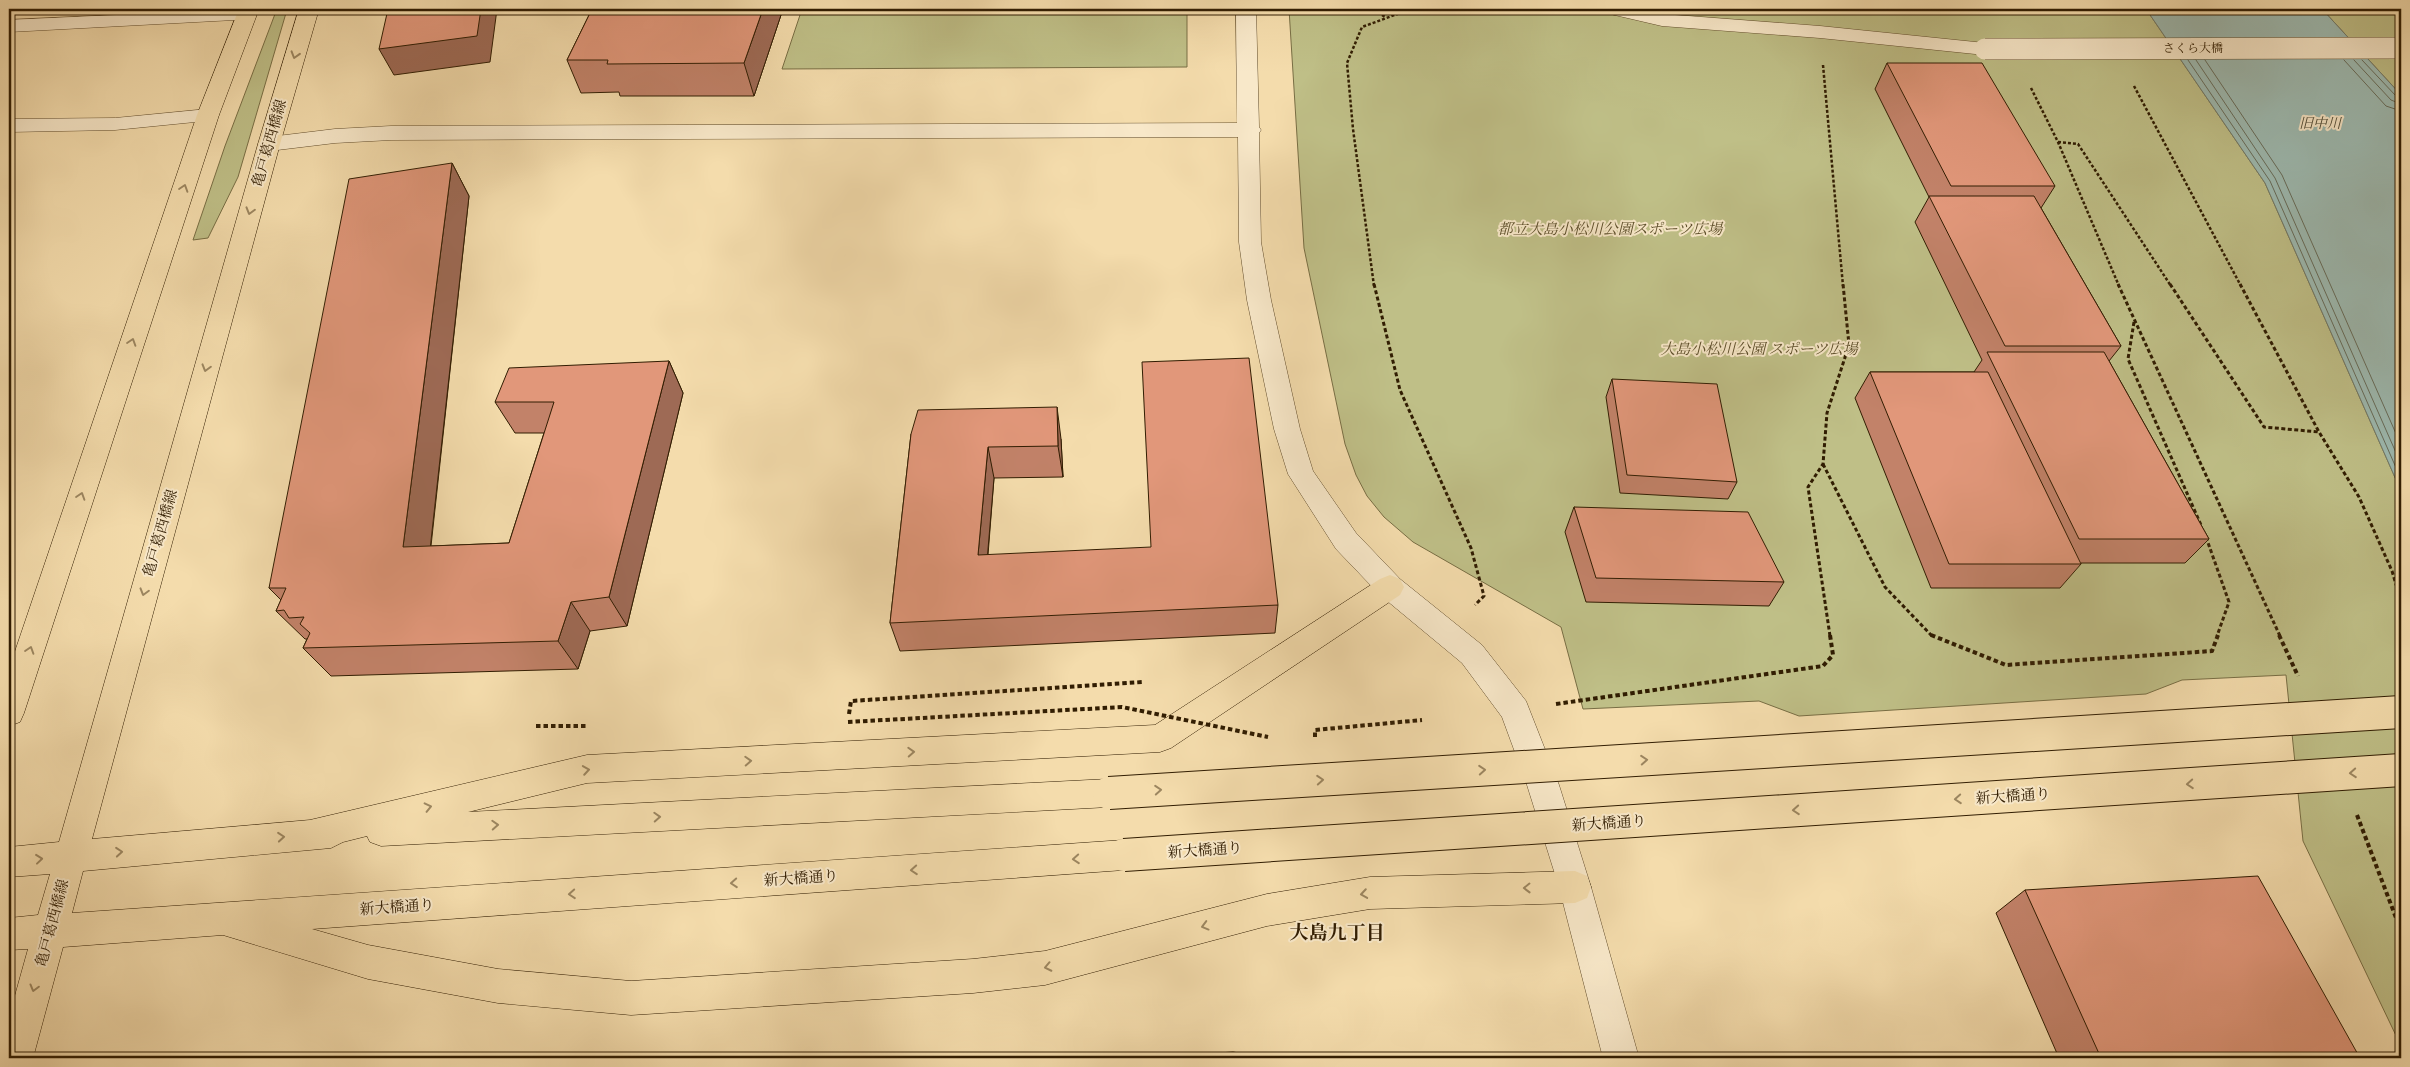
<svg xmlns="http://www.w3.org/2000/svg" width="2410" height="1067" viewBox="0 0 2410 1067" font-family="'IM FELL French Canon','Noto Serif JP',serif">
	<rect width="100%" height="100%" fill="#f4dcac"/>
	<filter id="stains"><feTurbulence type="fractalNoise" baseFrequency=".004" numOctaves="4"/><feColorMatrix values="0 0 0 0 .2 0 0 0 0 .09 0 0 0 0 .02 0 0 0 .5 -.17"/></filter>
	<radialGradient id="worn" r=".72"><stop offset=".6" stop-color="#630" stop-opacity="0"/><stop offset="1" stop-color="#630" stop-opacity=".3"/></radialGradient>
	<!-- green -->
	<g fill="#bfbf87" stroke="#786e44">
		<polygon points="802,9 1187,9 1187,67 782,69"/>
		<polygon points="1289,9 2146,9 2265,183 2401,491 2401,1046 2303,841 2286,675 2182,680 2146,694 1799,716 1759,701 1583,709 1561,627 1413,542 1384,517 1367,496 1356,475 1345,444 1304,248"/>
		<polygon points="2322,9 2401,9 2401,95 2391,84"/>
		<polygon points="286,13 238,177 208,238 193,240 225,146 275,14"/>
	</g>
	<!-- water -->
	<polygon fill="#9dbab1" stroke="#727b6b" points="2146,9 2322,9 2401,95 2401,491 2265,183"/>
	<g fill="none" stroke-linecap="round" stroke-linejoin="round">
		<!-- shore -->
		<g stroke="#676c5a" stroke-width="1">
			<polyline points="2188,60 2270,181 2401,479"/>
			<polyline points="2196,60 2275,178 2401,464"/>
			<polyline points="2205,60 2282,175 2401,445"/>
			<polyline points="2344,60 2386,106 2401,111"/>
			<polyline points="2354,60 2391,100 2401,104"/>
			<polyline points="2362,60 2396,96 2401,98"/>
		</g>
		<defs>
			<g id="minor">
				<polygon points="246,9 253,11 256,15 253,19 9,32 9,20"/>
				<polygon points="1236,9 1256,9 1259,127 1261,130 1259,133 1261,242 1271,300 1300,429 1313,471 1356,533 1400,579 1482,645 1526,701 1559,785 1591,887 1639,1058 1603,1058 1559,887 1527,785 1502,717 1462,663 1380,595 1336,549 1288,474 1274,429 1247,300 1239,242 1238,137 391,140 335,143 269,151 261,149 258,144 261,139 269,137 335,129 391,126 1237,123"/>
				<polygon points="1603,9 1638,9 1662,14 1820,26 1985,43 1992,45 1995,49 1992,53 1985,55 1820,38 1662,26 1606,13"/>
				<polygon points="208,109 215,110 219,115 215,120 115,130 9,132 9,119 115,118"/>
			</g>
			<g id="major">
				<polygon points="239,9 259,9 219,115 24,713 20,722 9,726 9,669 197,115"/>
				<polygon points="299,9 319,9 280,144 92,839 310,820 587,755 1155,725 1380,579 1390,575 1400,579 1404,587 1400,595 1171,748 1160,752 587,783 468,812 1109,779 1120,783 1125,793 1120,803 1109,807 381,846 370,842 367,836 343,842 331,848 83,871 72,913 1124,840 1135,844 1140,855 1135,866 1124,870 312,929 368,945 498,969 631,981 973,959 1045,951 1267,894 1370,877 1575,871 1587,876 1591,887 1587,898 1575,903 1370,909 1267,926 1045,985 973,993 631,1015 498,1003 368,979 223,935 63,947 33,1058 9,1058 9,1017 28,949 9,950 9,918 38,915 50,874 9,877 9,847 59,842 258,144"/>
			</g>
		</defs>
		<!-- minor casing -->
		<use href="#minor" stroke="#624d2c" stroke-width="1"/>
		<!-- major casing -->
		<use href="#major" stroke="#311d02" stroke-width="1"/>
		<!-- path-far2 -->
		<g stroke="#311d02" stroke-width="2.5" stroke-dasharray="3 2" stroke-linecap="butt">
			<polyline points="1374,9 1385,17"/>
			<polyline points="1823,65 1843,286"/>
			<polyline points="2134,86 2241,286"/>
			<polyline points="2031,88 2058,142 2119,286"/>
			<polyline points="2058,142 2078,144 2171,286"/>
			<polyline points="1374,286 1353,129 1347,63 1362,27 1411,9"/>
		</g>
		<!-- path-far1 -->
		<g stroke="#311d02" stroke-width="3" stroke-dasharray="4 2.5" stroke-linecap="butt">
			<polyline points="1374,284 1400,390 1471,548 1484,596 1475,605"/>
			<polyline points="2118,284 2280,636"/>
			<polyline points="2170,284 2264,427 2319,432"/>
			<polyline points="2240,284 2319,432 2359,497 2392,571 2401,601"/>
			<polyline points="2134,322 2128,359 2201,525"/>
			<polyline points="1823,464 1885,587 1932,636"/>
			<polyline points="2206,537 2229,602 2217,636"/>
			<polyline points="1830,636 1808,487 1823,464 1827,413 1849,345 1843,284"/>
		</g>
		<!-- path -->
		<g stroke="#311d02" stroke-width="4" stroke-dasharray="4.5 3" stroke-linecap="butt">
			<polyline points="1931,635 2006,665 2212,651 2218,635"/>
			<polyline points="2279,635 2298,676"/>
			<polyline points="1556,704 1823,666 1833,655 1830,635"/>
			<polyline points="849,714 851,701 1143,682"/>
			<polyline points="536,726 586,726"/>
			<polyline points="1315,737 1315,730 1422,720"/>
			<polyline points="2357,815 2401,931"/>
			<polyline points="787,1058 788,1054"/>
		</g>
		<!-- minor -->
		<use href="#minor" fill="#f8e8c9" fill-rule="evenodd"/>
		<!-- major -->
		<use href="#major" fill="#f4dcac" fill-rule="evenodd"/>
		<defs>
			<polyline id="minor-bridge" points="1985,49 2401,48"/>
			<g id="major-bridge">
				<polyline points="1109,793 2401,712"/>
				<polyline points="1124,855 2401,770"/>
			</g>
		</defs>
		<!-- minor-bridge casing -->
		<use href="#minor-bridge" stroke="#624d2c" stroke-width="22" stroke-linecap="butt"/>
		<!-- major-bridge casing -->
		<use href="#major-bridge" stroke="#311d02" stroke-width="34" stroke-linecap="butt"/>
		<!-- path-bridge -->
		<polyline stroke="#311d02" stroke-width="4" stroke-dasharray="4.5 3" stroke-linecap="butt" points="848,722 1122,707 1268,737"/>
		<!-- minor-bridge -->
		<use href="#minor-bridge" stroke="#f8e8c9" stroke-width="21"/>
		<!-- major-bridge -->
		<use href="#major-bridge" stroke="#f4dcac" stroke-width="32"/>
	</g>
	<!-- wall -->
	<g fill="#c28269" stroke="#311d02">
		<polygon points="592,9 783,9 754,96 620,96 619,92 581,93 567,60"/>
		<polygon points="1887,63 2055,186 2041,208 2121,346 2109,361 2209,539 2185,563 2081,563 2081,564 2060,588 1931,588 1855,398 1870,372 1974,372 1982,360 1915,222 1929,197 1875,89"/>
		<polygon points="452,163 469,196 431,546 509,543 544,433 515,433 495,402 669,361 683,393 627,626 590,631 578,669 331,676 303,648 307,639 305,639 276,611 281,600 269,588"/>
		<polygon points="1612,379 1737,482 1728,499 1620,493 1606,397"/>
		<polygon points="911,434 1061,439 1063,477 994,478 988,555 1278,605 1275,633 900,651 890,623"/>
		<polygon points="1574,507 1784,582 1769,606 1586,602 1565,532"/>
		<polygon points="2025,890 2360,1058 2059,1058 1996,913"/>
	</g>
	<!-- shaded-wall -->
	<g fill="#9e6a55" stroke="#311d02">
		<polygon points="481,9 497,9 490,62 394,75 379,49"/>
		<polygon points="763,9 783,9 754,96 744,63"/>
		<polygon points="452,163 469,196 427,577 403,547"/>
		<polygon points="669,361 683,393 627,626 609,597"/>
		<polygon points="1057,407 1061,439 1063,477 1058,446"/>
		<polygon points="988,447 994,478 985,585 978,555"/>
		<polygon points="571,602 590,631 578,669 558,641"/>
	</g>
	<!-- building -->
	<g fill="#e1977a" stroke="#311d02">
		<polygon points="388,9 481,9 477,36 379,49"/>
		<polygon points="592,9 763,9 744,63 607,64 608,60 567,60"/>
		<polygon points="1887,63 1982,63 2055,186 1951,186"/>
		<polygon points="452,163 403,547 509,543 554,402 495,402 509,368 669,361 609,597 571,602 558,641 303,648 310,633 300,624 304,617 289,618 284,610 276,611 286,588 269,588 349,179"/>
		<polygon points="1929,196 2034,196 2121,346 2005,346"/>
		<polygon points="1987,352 2104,352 2209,539 2079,539"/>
		<polygon points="1249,358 1278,605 890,623 911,434 918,410 1057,407 1058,446 988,447 978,555 1151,547 1142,362"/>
		<polygon points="1870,372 1988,372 2081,564 1949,564"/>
		<polygon points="1612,379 1717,384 1737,482 1627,475"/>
		<polygon points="1574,507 1748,512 1784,582 1596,578"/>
		<polygon points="2258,876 2360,1058 2101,1058 2025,890"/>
		<polygon points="1233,1052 1269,1058 1144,1058"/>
	</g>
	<!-- one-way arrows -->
	<defs><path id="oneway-chevron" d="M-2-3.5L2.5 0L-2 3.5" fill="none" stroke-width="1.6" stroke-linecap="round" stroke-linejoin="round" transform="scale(1.25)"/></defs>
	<g stroke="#9c8660">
		<use href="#oneway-chevron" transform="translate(295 55) rotate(107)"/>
		<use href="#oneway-chevron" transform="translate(184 188) rotate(-72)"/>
		<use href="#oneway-chevron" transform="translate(250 211) rotate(106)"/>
		<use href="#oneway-chevron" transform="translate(132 342) rotate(-72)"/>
		<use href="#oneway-chevron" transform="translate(206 368) rotate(106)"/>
		<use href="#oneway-chevron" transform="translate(81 496) rotate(-72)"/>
		<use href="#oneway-chevron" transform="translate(144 592) rotate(106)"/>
		<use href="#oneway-chevron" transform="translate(30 650) rotate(-72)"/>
		<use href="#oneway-chevron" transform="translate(911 752) rotate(-3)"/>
		<use href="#oneway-chevron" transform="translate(1644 760) rotate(-4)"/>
		<use href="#oneway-chevron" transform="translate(748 761) rotate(-3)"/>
		<use href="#oneway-chevron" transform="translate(586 770) rotate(-9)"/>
		<use href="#oneway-chevron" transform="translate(1482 770) rotate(-4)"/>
		<use href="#oneway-chevron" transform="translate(2353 773) rotate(176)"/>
		<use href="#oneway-chevron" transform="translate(1320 780) rotate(-4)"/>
		<use href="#oneway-chevron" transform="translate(2190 784) rotate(176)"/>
		<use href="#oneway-chevron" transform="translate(1158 790) rotate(-4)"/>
		<use href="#oneway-chevron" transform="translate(1958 799) rotate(176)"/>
		<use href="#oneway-chevron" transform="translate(428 807) rotate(-13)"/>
		<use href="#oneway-chevron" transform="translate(1796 810) rotate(176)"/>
		<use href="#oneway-chevron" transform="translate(657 817) rotate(-3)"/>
		<use href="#oneway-chevron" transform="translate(495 825) rotate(-3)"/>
		<use href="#oneway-chevron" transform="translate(281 837) rotate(-5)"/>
		<use href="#oneway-chevron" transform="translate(119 852) rotate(-5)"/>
		<use href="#oneway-chevron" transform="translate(39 859) rotate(-6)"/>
		<use href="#oneway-chevron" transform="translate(1076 859) rotate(176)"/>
		<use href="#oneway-chevron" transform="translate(914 870) rotate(176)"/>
		<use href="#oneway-chevron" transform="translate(734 883) rotate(176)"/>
		<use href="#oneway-chevron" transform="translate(1527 888) rotate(179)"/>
		<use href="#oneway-chevron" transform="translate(572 894) rotate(176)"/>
		<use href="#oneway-chevron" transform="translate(1364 894) rotate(171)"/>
		<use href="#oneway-chevron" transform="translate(1205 926) rotate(165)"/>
		<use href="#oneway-chevron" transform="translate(1048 967) rotate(168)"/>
		<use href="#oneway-chevron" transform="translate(34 988) rotate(105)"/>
	</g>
	<g text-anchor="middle" stroke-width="4" stroke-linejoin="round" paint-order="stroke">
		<!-- far-street labels -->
		<g font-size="12" fill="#311d02" stroke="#f8e8c9">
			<text x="2193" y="52">さくら大橋</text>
		</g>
		<!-- far-water labels -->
		<g font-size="14" font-style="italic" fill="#514c37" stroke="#f8e8c9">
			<text x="2320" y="128">旧中川</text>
		</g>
		<!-- street labels -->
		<g font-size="15" fill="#311d02" stroke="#f8e8c9">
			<text transform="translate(269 143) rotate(-74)" y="5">亀戸葛西橋線</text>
			<text transform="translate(160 533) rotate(-74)" y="5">亀戸葛西橋線</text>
			<text transform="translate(2013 796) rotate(-4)" y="5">新大橋通り</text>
			<text transform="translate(1609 823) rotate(-4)" y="5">新大橋通り</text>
			<text transform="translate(1205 850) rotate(-4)" y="5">新大橋通り</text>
			<text transform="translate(801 878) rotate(-4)" y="5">新大橋通り</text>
			<text transform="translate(397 907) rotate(-4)" y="5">新大橋通り</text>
			<text transform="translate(52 923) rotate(-75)" y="5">亀戸葛西橋線</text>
		</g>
		<!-- park labels -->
		<g font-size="15" font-style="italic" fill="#5c4e2a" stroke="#f8e8c9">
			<text x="1610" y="234">都立大島小松川公園スポーツ広場</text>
			<text x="1759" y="354">大島小松川公園 スポーツ広場</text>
		</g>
		<!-- near-neighbourhood labels -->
		<g font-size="19" font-weight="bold" fill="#311d02" stroke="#f8e8c9">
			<text x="1337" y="939">大島九丁目</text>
		</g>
	</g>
	<!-- margin -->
	<rect width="2410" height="1067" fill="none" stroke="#f4dcac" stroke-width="30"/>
	<rect x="10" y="10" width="2390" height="1047" fill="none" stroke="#311d02" stroke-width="2.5"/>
	<rect x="15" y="15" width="2380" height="1037" fill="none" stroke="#311d02"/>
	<rect width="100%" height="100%" filter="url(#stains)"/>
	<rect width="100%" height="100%" fill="url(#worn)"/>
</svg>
